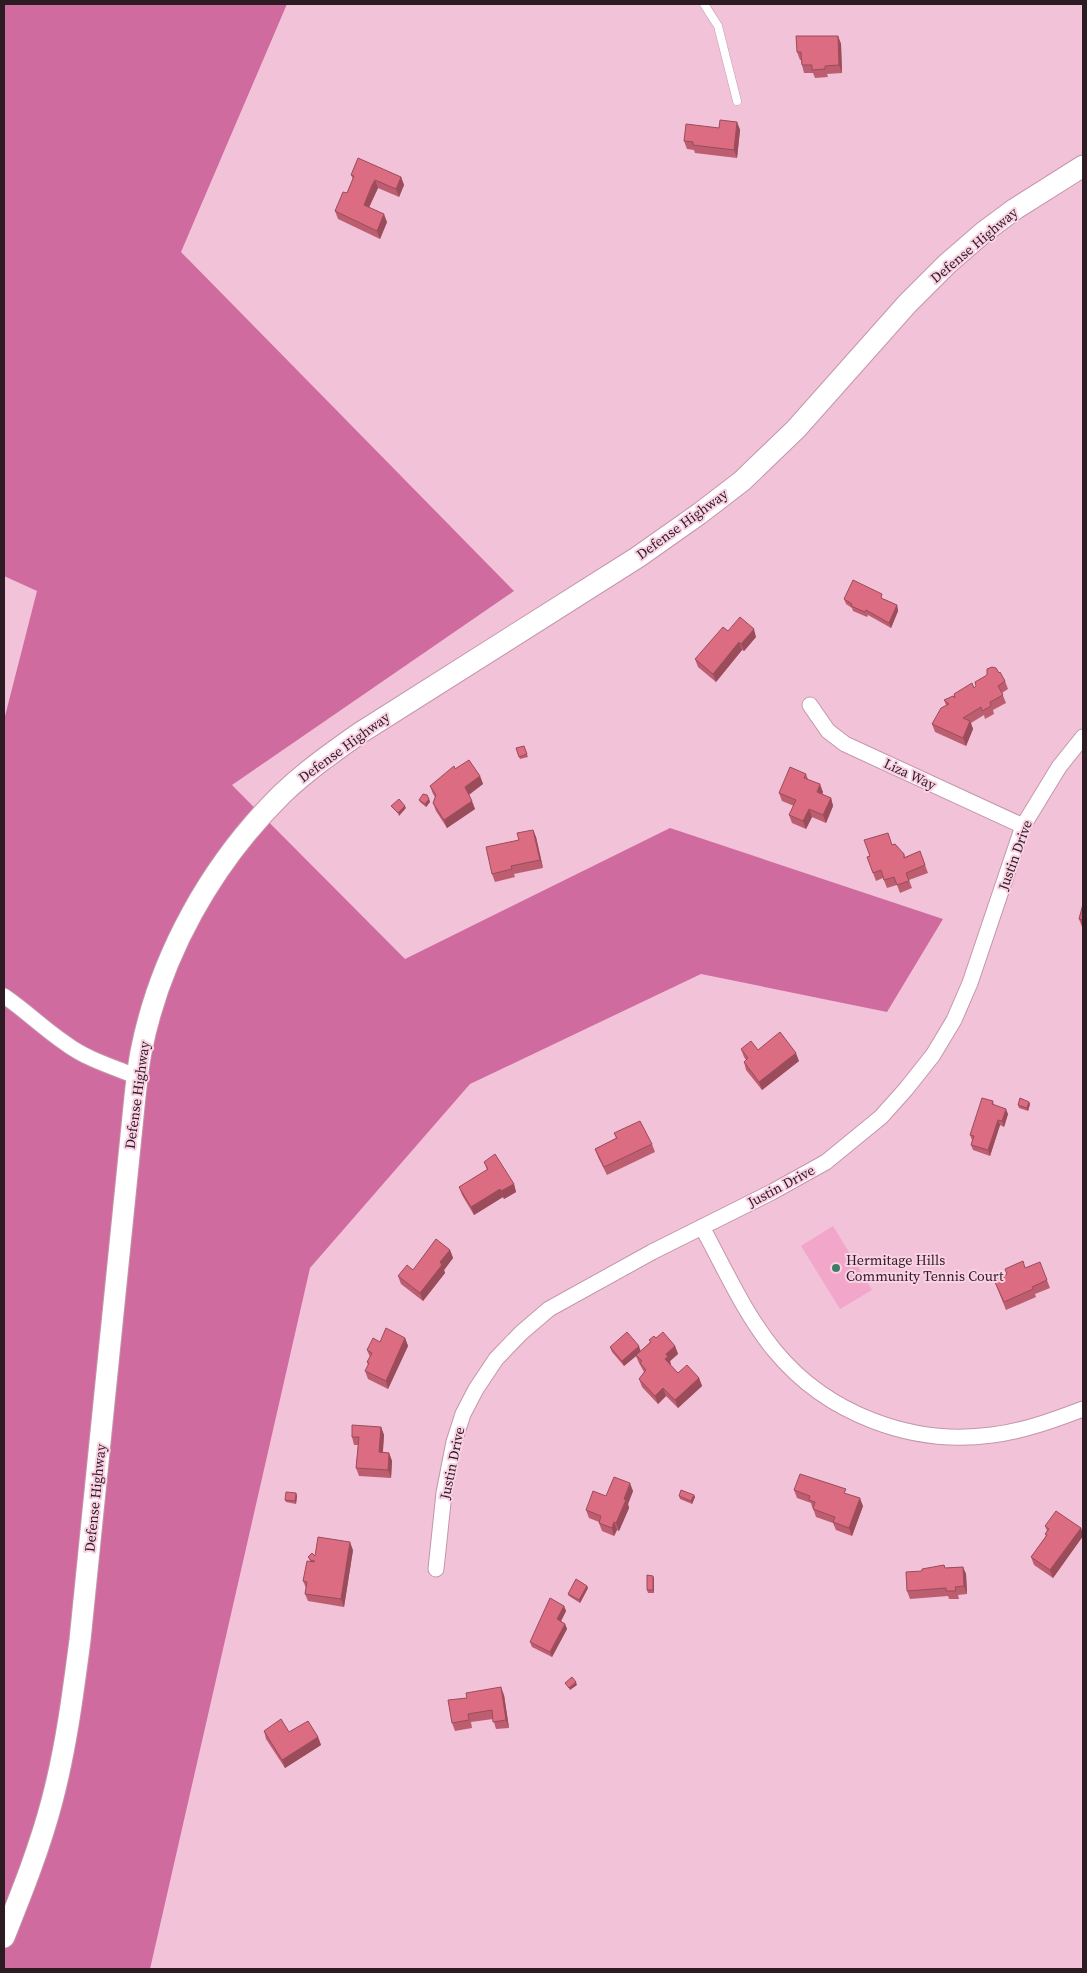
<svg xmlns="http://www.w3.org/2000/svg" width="1087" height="1973" viewBox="0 0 1087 1973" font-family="'Source Serif 4',serif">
	<rect width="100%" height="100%" fill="#f2c2d8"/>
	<!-- green -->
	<polygon fill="#f2a6ca" points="833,1226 872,1290 840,1309 801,1246"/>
	<!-- forest -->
	<polygon fill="#d06b9f" points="4,4 287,4 181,252 514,591 232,785 405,959 670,828 943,919 887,1012 701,974 470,1084 310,1268 150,1969 4,1969 4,720 37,591 4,576"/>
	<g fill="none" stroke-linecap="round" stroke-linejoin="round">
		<defs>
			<polyline id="service" points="704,4 718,26 737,101"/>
			<g id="minor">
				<polyline points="810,705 828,731 845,744 1023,826"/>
				<path d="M 4,996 C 25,1010 44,1029 65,1043 C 86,1059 113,1067 138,1077"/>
				<path d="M 702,1227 C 725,1269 745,1315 775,1351 C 827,1414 912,1446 992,1435 C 1024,1431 1054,1420 1083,1409"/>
				<polyline points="436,1569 444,1493 454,1442 463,1414 476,1389 496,1359 521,1333 549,1309 652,1252 772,1192 826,1162 881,1117 906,1089 933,1055 954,1020 970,983 1023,826 1059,767 1083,737"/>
			</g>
			<path id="secondary" d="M 4,1937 C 22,1892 40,1847 52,1801 C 66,1748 73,1694 80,1640 C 92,1521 104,1403 116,1284 C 121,1234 126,1185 131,1136 C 134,1108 136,1079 141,1052 C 160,955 212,863 282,794 C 306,771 333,752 360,733 L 638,557 L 699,514 L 742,481 L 796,429 L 907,304 L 947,264 L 984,232 L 1015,209 L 1083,166"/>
		</defs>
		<!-- service casing -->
		<use href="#service" stroke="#c496ab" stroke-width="9"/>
		<!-- minor casing -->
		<use href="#minor" stroke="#c496ab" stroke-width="17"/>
		<!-- secondary casing -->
		<use href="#secondary" stroke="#c496ab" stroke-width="23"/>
		<!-- service -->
		<use href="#service" stroke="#fff" stroke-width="8"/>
		<!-- minor -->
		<use href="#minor" stroke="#fff" stroke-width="15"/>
		<!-- secondary -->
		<use href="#secondary" stroke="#fff" stroke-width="21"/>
	</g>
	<!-- wall -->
	<g fill="#bd5d70">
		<polygon points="838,36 841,44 842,73 827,74 828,77 815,78 813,73 804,73 802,65 801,60 800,60 797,52"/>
		<polygon points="737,122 740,130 737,158 695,153 694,150 687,149 684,141 719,128"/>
		<polygon points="351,175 401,177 404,185 399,197 378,188 369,208 387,222 380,239 338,219 335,211 347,193 353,179"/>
		<polygon points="844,599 884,599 897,605 898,611 891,628 868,615 867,617 853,611 852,608 846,604"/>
		<polygon points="728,631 756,637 744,651 742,650 716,682 698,667 695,659"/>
		<polygon points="999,673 1005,681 1008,689 1002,693 1006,703 993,710 994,714 985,719 984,715 971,723 973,729 966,746 935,732 932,724 946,705 944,700 955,698 974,688"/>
		<polygon points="524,746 528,757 520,759 516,748"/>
		<polygon points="455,769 480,776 483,784 469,795 475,809 447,828 436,811 433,803 435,797 433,794 430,786"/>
		<polygon points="806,774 808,779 823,792 822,794 831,798 833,806 826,823 812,817 806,829 792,823 789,815 794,806 782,801 779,793"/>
		<polygon points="429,799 430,802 426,807 420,802 419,800"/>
		<polygon points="533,830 536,837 543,868 514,874 515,877 495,882 492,874 519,840"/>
		<polygon points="892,845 904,854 905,857 920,851 928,873 909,880 912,888 900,893 897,885 887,888 883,878 876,881 867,857 870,856"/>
		<polygon points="1083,904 1083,927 1082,927 1079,919"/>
		<polygon points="741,1049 758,1050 799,1061 762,1090 746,1070 744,1062 746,1060 744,1057"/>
		<polygon points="993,1101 994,1105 1008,1114 1004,1127 1000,1125 990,1156 973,1150 971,1145 972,1140 970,1135"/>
		<polygon points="1029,1102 1030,1104 1028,1111 1019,1108 1018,1105"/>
		<polygon points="614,1133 652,1144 655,1152 607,1175 598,1157 595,1149 616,1138"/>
		<polygon points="484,1162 514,1184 516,1192 504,1199 503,1197 474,1215 462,1195 459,1187 487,1170"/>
		<polygon points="450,1250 453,1258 444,1270 445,1273 423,1301 401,1284 398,1276 413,1270"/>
		<polygon points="1025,1268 1047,1280 1050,1288 1035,1294 1036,1297 1006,1310 994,1280"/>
		<polygon points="405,1338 408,1346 388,1389 368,1379 365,1371 368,1365 367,1362 370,1357 367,1350"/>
		<polygon points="656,1338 675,1346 678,1354 670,1361 671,1365 670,1365 678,1373 699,1378 702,1386 678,1408 666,1396 658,1404 642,1387 639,1379 644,1372 639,1363 636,1356 624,1366 612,1352 610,1347 641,1351 650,1342 649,1340"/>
		<polygon points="381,1427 384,1435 383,1452 389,1453 392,1461 391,1478 359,1476 356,1468 358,1445 354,1445 352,1437"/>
		<polygon points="794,1490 847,1494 863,1506 852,1536 836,1530 833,1523 816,1517 813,1508 812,1507 811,1503 797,1498"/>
		<polygon points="633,1491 628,1504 629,1508 619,1531 617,1530 614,1536 602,1531 599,1523 599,1522 589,1518 586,1510 606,1496"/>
		<polygon points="296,1493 297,1496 296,1504 286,1502 285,1500"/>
		<polygon points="694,1495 695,1497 692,1504 680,1499 679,1496"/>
		<polygon points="1045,1526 1081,1528 1083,1535 1083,1536 1053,1578 1034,1565 1031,1557 1046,1536 1045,1534 1047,1531"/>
		<polygon points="353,1550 344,1607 308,1601 305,1594 306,1588 303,1581 310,1561 308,1557"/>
		<polygon points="944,1565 945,1568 963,1567 966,1574 967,1594 958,1595 959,1599 949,1599 948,1596 910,1599 907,1591 922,1571"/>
		<polygon points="654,1578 654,1593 648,1593 647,1590"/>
		<polygon points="587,1586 588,1588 580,1603 569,1596 568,1594"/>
		<polygon points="564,1606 566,1611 561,1621 565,1624 567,1629 552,1657 532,1647 530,1642"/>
		<polygon points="504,1695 509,1728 496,1729 493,1719 471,1722 472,1728 455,1731 452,1723"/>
		<polygon points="264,1731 289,1732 318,1737 321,1745 285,1768 266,1739"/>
	</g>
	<!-- shaded-wall -->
	<g fill="#9a4c5b">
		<polygon points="838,36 841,44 842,73 839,65"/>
		<polygon points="737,122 740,130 737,158 734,150"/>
		<polygon points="401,177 404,185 399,197 396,189"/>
		<polygon points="375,180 378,188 366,213 364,205"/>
		<polygon points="384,214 387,222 380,239 377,231"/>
		<polygon points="897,605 898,611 891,628 889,623"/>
		<polygon points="754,629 756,637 744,651 741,644"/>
		<polygon points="739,642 742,650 716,682 713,674"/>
		<polygon points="970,721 973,729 966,746 963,738"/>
		<polygon points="480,776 483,784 468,795 465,787"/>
		<polygon points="820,784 823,792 820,800 817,792"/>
		<polygon points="831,798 833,806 826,823 823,815"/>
		<polygon points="429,799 430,802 426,807 425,804"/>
		<polygon points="472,801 475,809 447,828 444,820"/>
		<polygon points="405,806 406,808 399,816 398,813"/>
		<polygon points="809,809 812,817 806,829 803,821"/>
		<polygon points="533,830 536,837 543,868 540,860"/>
		<polygon points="796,1053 799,1061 762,1090 759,1082"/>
		<polygon points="1029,1102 1030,1104 1028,1111 1027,1108"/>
		<polygon points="1006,1109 1008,1114 1004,1127 1002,1121"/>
		<polygon points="998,1120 1000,1125 990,1156 988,1150"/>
		<polygon points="514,1184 516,1192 504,1199 501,1191"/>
		<polygon points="500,1189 503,1197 474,1215 471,1207"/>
		<polygon points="450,1250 453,1258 444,1270 445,1273 423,1301 420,1293 440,1262"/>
		<polygon points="405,1338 408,1346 388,1389 386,1381"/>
		<polygon points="639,1346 641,1352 624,1366 622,1361"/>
		<polygon points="675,1346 678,1354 670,1361 671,1365 668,1367 665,1359 666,1354"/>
		<polygon points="699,1378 702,1386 678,1408 675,1400"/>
		<polygon points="663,1388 666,1396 658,1404 655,1396"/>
		<polygon points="381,1427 384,1435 382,1460 379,1452"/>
		<polygon points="389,1453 392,1461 391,1478 388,1470"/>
		<polygon points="630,1483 633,1491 628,1504 629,1508 619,1531 616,1523"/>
		<polygon points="296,1493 297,1496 296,1504 295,1501"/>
		<polygon points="694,1495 695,1497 692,1504 691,1501"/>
		<polygon points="860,1498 863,1506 852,1536 849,1528"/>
		<polygon points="614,1522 617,1530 614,1536 612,1528"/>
		<polygon points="1081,1528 1083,1536 1053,1578 1050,1570"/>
		<polygon points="350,1542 353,1550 344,1607 341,1599"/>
		<polygon points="963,1567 966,1574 967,1594 964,1586"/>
		<polygon points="653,1576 654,1578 654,1593 653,1590"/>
		<polygon points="587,1586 588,1588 580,1603 579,1600"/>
		<polygon points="564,1606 566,1611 559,1625 557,1619"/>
		<polygon points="565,1624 567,1629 552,1657 550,1652"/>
		<polygon points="576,1682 577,1685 570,1690 569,1688"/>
		<polygon points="501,1687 504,1695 509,1728 506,1720"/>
		<polygon points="318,1737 321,1745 285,1768 282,1760"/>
	</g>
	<!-- building -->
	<g fill="#dc6c82" stroke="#9a4c5b">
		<polygon points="796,36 838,36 839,65 825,66 825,69 812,70 812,65 802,65 801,52 797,52"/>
		<polygon points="720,120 737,122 734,150 693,145 693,142 684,141 686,124 719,128"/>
		<polygon points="358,158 401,177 396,189 375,180 372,185 364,205 384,214 377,231 335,211 343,192 347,193 354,176 351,175"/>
		<polygon points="853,580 882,594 881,598 897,605 889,623 866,610 865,612 851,606 852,604 844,599"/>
		<polygon points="740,617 754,629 741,644 739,642 713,674 695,659 723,627 728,631"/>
		<polygon points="992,667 996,668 999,673 1000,672 1005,681 998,686 1003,695 990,702 991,706 982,711 981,707 963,718 970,721 963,738 932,724 941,708 949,704 944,700 953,696 955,698 954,694 972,683 974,688 976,686 975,682 987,675 987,669"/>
		<polygon points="524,746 527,754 519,757 516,748"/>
		<polygon points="469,760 480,776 465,787 472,801 444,820 433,803 436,795 430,786 454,766 455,769"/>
		<polygon points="790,767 806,774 804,778 820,784 817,792 831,798 823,815 809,809 803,821 789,815 796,800 779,793"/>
		<polygon points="423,794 427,795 429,799 425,804 419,800"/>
		<polygon points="399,799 405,806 398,813 391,806"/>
		<polygon points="533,830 540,860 511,866 512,869 492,874 486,847 519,840 517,833"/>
		<polygon points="888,833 892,845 895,844 904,854 904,858 920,851 925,865 906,873 909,881 897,885 894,877 884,880 881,870 873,873 867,857 870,856 864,840"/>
		<polygon points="1083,904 1083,920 1079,919"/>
		<polygon points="780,1032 796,1053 759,1082 744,1062 748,1058 741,1049 751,1041 758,1050"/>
		<polygon points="982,1098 993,1101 992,1104 1006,1109 1002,1121 998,1120 988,1150 971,1145 974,1136 970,1135"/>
		<polygon points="1020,1098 1029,1102 1027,1108 1018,1105"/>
		<polygon points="640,1121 652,1144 604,1167 595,1149 617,1138 614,1133"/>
		<polygon points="495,1154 514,1184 501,1191 500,1189 471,1207 459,1187 488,1169 484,1162"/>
		<polygon points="436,1239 450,1250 440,1262 442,1265 420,1293 398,1276 407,1265 413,1270"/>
		<polygon points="1023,1261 1025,1268 1040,1262 1047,1280 1032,1287 1033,1289 1004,1302 994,1280 1007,1274 1005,1269"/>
		<polygon points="386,1328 405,1338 386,1381 365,1371 369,1363 367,1362 372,1353 367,1350 373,1338 380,1342"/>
		<polygon points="627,1332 639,1346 622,1361 610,1347"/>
		<polygon points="663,1332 675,1346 666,1354 668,1357 665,1359 678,1373 687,1365 699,1378 675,1400 663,1388 655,1396 639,1379 646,1370 640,1363 642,1361 636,1355 651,1342 649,1340 654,1336 656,1338"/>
		<polygon points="352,1425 381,1427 379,1452 389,1453 388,1470 356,1468 359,1437 352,1437"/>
		<polygon points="800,1474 846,1489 844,1493 860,1498 849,1528 833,1522 835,1517 813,1509 815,1502 809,1500 810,1496 794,1490"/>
		<polygon points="614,1477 630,1483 624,1499 626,1500 616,1523 614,1522 612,1528 599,1523 601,1516 586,1510 593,1491 606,1496"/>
		<polygon points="681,1490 694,1495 691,1501 679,1496"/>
		<polygon points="286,1492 296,1493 295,1501 285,1500"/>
		<polygon points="1056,1511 1081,1528 1050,1570 1031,1557 1047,1535 1045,1534 1049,1529 1045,1526"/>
		<polygon points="318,1537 350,1542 341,1599 305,1594 307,1582 303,1581 307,1561 314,1562 314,1560 312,1561 308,1557 312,1553 315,1556"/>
		<polygon points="944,1565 945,1568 963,1567 964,1586 955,1587 956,1591 946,1591 946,1588 907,1591 906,1572 922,1571 922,1569"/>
		<polygon points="647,1575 653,1576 653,1590 647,1590"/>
		<polygon points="576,1579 587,1586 579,1600 568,1594"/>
		<polygon points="550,1598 564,1606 557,1619 565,1624 550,1652 530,1642"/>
		<polygon points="572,1677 576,1682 569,1688 565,1683"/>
		<polygon points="501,1687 506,1720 493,1722 492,1710 468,1714 469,1720 452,1723 448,1700 467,1698 466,1693"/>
		<polygon points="281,1719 289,1732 308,1721 318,1737 282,1760 264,1731"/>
	</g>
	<!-- markers -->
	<circle fill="#3f7c67" stroke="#fad2e4" stroke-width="2" cx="836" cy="1268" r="5"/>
	<g text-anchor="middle" stroke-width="4" stroke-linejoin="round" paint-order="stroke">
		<!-- street labels -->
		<g font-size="14" fill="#2c1b23" stroke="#fad2e4">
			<text transform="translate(974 245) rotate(-40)" y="5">Defense Highway</text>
			<text transform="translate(682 524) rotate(-36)" y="5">Defense Highway</text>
			<text transform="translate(344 747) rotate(-36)" y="5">Defense Highway</text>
			<text transform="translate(910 774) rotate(25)" y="5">Liza Way</text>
			<text transform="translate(1015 855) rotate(-70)" y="5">Justin Drive</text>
			<text transform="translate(137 1095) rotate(-82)" y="5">Defense Highway</text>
			<text transform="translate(781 1186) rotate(-28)" y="5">Justin Drive</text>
			<text transform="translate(452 1463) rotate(-78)" y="5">Justin Drive</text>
			<text transform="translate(95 1498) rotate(-84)" y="5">Defense Highway</text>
		</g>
		<!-- poi labels -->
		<g font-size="14" fill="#2c1b23" stroke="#fad2e4" text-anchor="start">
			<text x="846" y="1265">Hermitage Hills<tspan x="846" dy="16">Community Tennis Court</tspan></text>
		</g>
	</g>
	<!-- border -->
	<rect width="1087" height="1973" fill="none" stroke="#2c1b23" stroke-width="10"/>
</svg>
